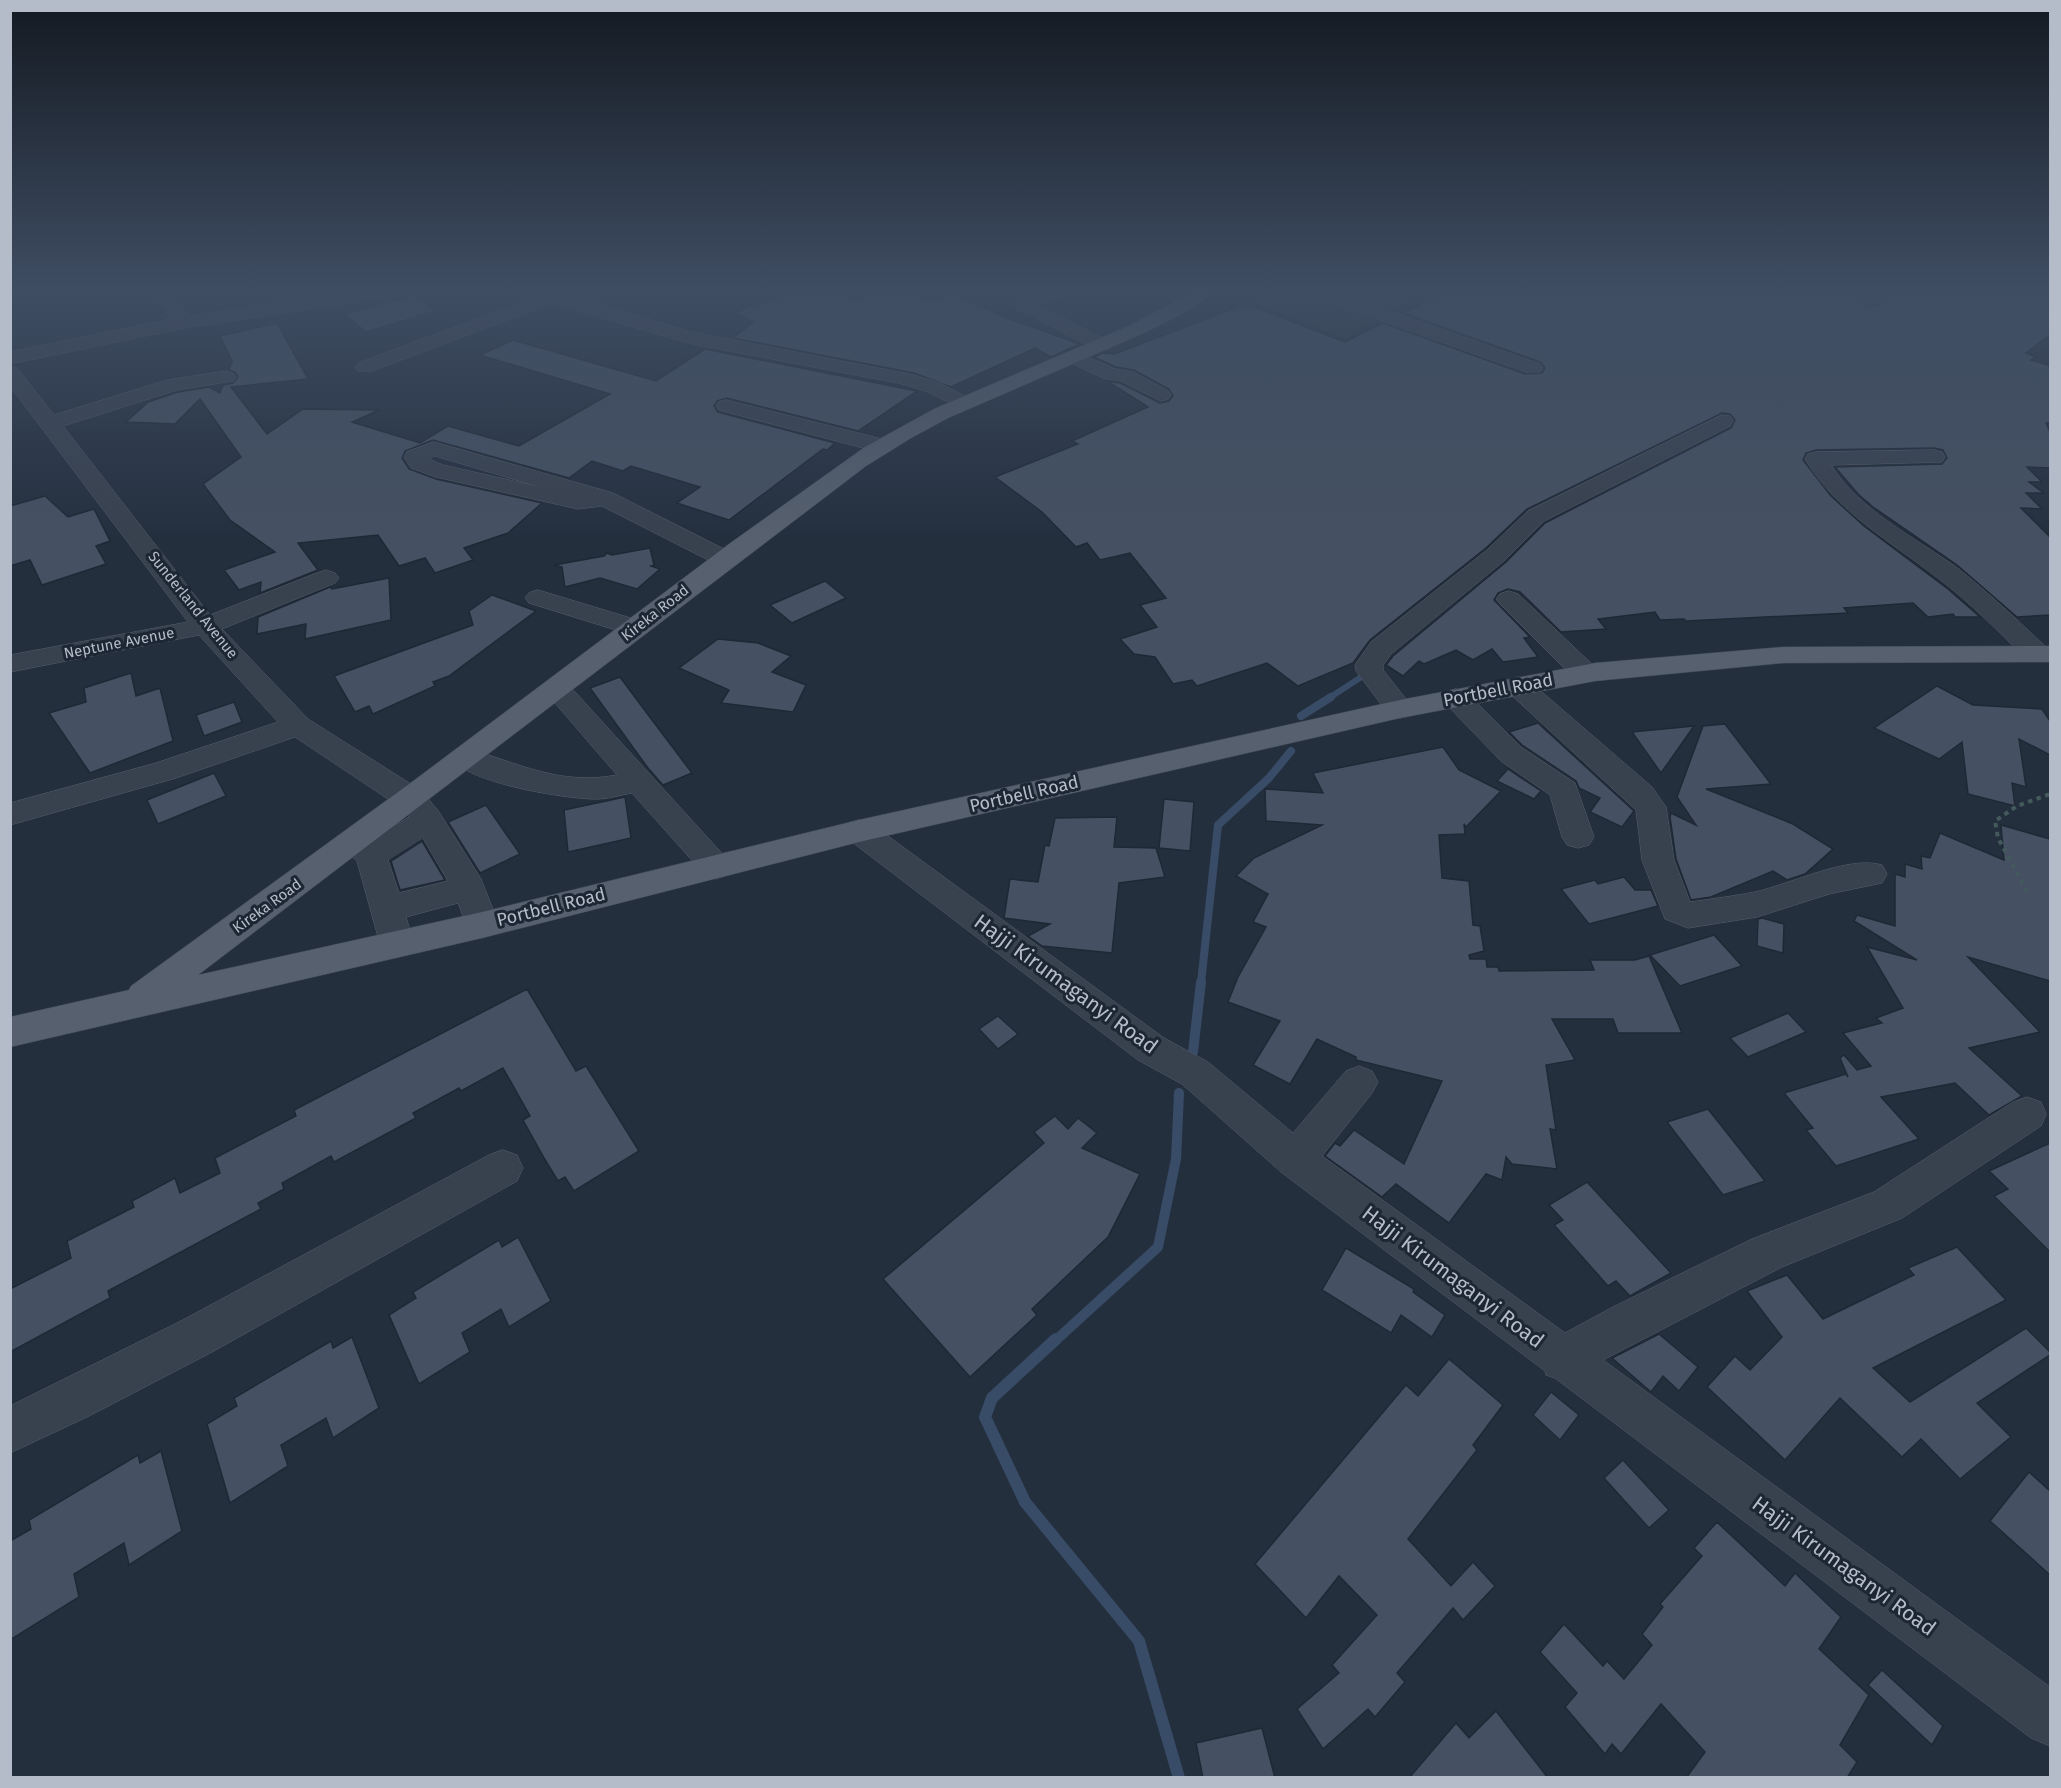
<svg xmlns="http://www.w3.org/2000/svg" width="2061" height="1788" viewBox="0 0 2061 1788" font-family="'Fira Sans',sans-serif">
	<rect width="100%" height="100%" fill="#242f3e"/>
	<!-- green -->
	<polygon fill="#263c3f" points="1277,288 1428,288 1345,339 1249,301"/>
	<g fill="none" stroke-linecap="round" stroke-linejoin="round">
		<!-- stream-far3 -->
		<polyline stroke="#394c67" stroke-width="6" points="1329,698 1369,672"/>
		<!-- stream-far2 -->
		<g stroke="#394c67" stroke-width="8">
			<polyline points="1301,716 1331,697"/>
			<polyline points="1201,983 1218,825 1269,778 1291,751"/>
		</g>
		<!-- stream-far1 -->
		<g stroke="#394c67" stroke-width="10">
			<polyline points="1193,1052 1201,982"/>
			<polyline points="1055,1341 1158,1247 1176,1159 1179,1093"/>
		</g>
		<!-- stream -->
		<polyline stroke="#394c67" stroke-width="12" points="1056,1339 992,1398 985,1417 1025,1502 1139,1641 1179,1778"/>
	</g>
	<!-- building -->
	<g fill="#455162" stroke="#1f2835" stroke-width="1.5">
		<polygon points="818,288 833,288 854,299 886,288 901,288 930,301 953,294 1007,318 1080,344 1051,357 1035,348 951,387 914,373 733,338 753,322 735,312 784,295 789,297"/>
		<polygon points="1453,288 1527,290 1570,288 1577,297 1591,296 1594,291 1593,288 1862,288 1861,299 1866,305 1879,305 1884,288 2050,288 2050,335 2026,353 2036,357 2031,360 2050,366 2050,423 2046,423 2050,432 2050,468 2027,467 2042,482 2029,482 2044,493 2026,493 2042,509 2021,508 2050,537 2050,615 2017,617 1957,565 1873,507 1858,494 1835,467 1942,464 1947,458 1943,450 1934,448 1816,450 1806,453 1803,460 1831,496 1864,526 1948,589 1980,617 1955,617 1953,614 1928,617 1913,603 1844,608 1848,613 1686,621 1684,619 1660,620 1655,612 1598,619 1606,629 1561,632 1520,592 1508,589 1498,593 1494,600 1530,637 1524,638 1538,657 1503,662 1492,649 1473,660 1456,650 1424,664 1419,661 1403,676 1386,665 1393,656 1506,562 1545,523 1731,428 1735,420 1730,414 1722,413 1527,509 1486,548 1370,640 1353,663 1298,686 1267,663 1197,686 1192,680 1173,684 1155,657 1134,654 1120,639 1157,627 1140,605 1166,598 1130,553 1100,560 1087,543 1076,547 1042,512 995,477 1078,444 1072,441 1148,407 1107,381 1120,383 1160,403 1169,401 1173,396 1169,389 1134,370 1116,367 1094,357 1103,353 1114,354 1246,304 1345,342 1383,323 1525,374 1542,373 1545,368 1541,362 1403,313"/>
		<polygon points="416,295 436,311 366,332 344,314"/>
		<polygon points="277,323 308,379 231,387 267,434 303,409 379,410 352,422 420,443 448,426 519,446 610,394 480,355 513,340 656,381 705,349 917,391 858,431 727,398 717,401 714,406 718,412 835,443 827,450 823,449 729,520 677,503 700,487 631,466 623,471 592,461 569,478 433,440 405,451 402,458 409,469 436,479 542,503 508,533 464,548 473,560 435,573 425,558 399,566 378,535 298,543 318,570 260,593 261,582 239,590 224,570 275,552 230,520 203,484 241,457 200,399 175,424 126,422 148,402 178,392 209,387 220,393 223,385 233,383 238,377 235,372 229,370 232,361 220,336"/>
		<polygon points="45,496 68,517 94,509 110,541 96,546 106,564 42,585 30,560 10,566 10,506"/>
		<polygon points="650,548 654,565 651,566 660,569 637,589 600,578 565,587 562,567 554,565 604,556 607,553 612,555"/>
		<polygon points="389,578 391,620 305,639 306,624 257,634 258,617 330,587 332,589"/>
		<polygon points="825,581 846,598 792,623 770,605"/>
		<polygon points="492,595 536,611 449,676 433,682 435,686 373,714 369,706 355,712 334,676 473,625 469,611"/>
		<polygon points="718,639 758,643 791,656 772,672 806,685 793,712 721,703 729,690 679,668"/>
		<polygon points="131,673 136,696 160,688 173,741 90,773 49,713 86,702 84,688"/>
		<polygon points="620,677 643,708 692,773 663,785 648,768 590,688"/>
		<polygon points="1937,686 1973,705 2042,709 2050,721 2050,755 2019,739 2026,787 2012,783 2015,806 1968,794 1962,742 1939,759 1874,728"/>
		<polygon points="234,702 242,722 204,736 196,715"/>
		<polygon points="1538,723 1634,811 1622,827 1590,812 1600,798 1579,788 1576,781 1522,745 1509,732"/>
		<polygon points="1725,724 1771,784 1706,789 1793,824 1833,849 1805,874 1787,880 1773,871 1711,897 1691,900 1676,859 1670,817 1671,813 1696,825 1677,797 1703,726"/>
		<polygon points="1694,726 1661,773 1632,732"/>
		<polygon points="1443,747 1459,770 1501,791 1466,827 1464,824 1465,834 1439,835 1442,878 1469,881 1473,925 1480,926 1484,951 1469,955 1470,959 1486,959 1487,967 1498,967 1499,971 1594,970 1590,960 1635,960 1649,956 1682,1033 1618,1033 1613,1019 1552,1019 1575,1060 1546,1065 1556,1130 1550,1129 1557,1169 1512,1164 1506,1157 1502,1180 1486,1174 1449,1223 1396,1184 1382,1197 1325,1156 1335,1143 1340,1146 1354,1130 1404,1164 1442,1081 1356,1060 1356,1057 1317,1039 1290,1084 1253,1065 1280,1021 1228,1002 1238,977 1266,927 1253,922 1268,894 1236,876 1254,858 1322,825 1266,821 1265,789 1323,793 1313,773"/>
		<polygon points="1508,769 1541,791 1534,799 1497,781"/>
		<polygon points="214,773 226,796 158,824 147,800"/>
		<polygon points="625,797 631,838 568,852 564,810"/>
		<polygon points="1164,799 1194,802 1190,851 1159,848"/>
		<polygon points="486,805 520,854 480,873 448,822"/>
		<polygon points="1117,817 1114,847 1156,848 1165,877 1119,883 1112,953 1042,946 1028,936 1050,924 1004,918 1010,879 1038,882 1045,845 1049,846 1055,818"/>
		<polygon points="2001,825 2050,839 2050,981 1968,957 2040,1032 1969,1048 2022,1096 1989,1115 1955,1083 1881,1097 1919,1139 1836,1166 1806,1130 1813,1128 1784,1093 1846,1074 1848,1077 1840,1058 1844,1055 1857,1070 1871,1066 1843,1033 1882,1023 1876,1018 1903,1008 1867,947 1917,960 1854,921 1857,915 1895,926 1895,874 1905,877 1905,864 1922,869 1921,856 1930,858 1940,833 2004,860"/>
		<polygon points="422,841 445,880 400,890 391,861"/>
		<polygon points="1624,877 1635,890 1651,890 1658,906 1589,924 1561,889 1595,880 1598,884"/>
		<polygon points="1762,918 1784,924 1783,953 1757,946 1758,919"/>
		<polygon points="1714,935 1742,966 1680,986 1650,955"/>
		<polygon points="527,989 576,1071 586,1066 639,1151 574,1191 565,1177 558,1181 544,1158 523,1120 530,1116 503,1068 461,1091 459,1088 413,1113 416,1118 334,1162 331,1156 282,1183 284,1189 258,1203 261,1209 108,1291 110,1298 10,1352 10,1289 71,1258 67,1241 134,1207 132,1201 175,1178 180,1193 220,1173 215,1158 296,1116 294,1110"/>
		<polygon points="1788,1013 1806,1032 1748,1057 1730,1038"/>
		<polygon points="998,1016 1018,1034 998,1049 979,1029"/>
		<polygon points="1708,1109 1765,1181 1723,1195 1667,1122"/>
		<polygon points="1055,1116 1068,1129 1078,1118 1097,1133 1082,1148 1140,1174 1108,1237 1032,1309 1037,1315 970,1377 883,1279 1044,1143 1034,1132"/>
		<polygon points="2050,1143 2050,1252 1994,1196 2008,1189 1989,1171"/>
		<polygon points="1587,1182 1671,1273 1630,1296 1616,1281 1608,1286 1554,1225 1563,1220 1549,1205"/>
		<polygon points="518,1237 551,1301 509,1327 501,1309 462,1333 470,1352 419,1384 389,1315 416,1298 413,1292 499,1240 502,1247"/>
		<polygon points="1957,1247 2006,1300 1873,1368 1910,1402 2026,1328 2050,1352 2050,1355 1977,1403 2011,1437 1960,1479 1921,1439 1902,1457 1840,1398 1785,1460 1707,1387 1735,1356 1750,1370 1782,1337 1747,1291 1787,1275 1823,1319 1914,1275 1908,1268"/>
		<polygon points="1346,1248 1414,1289 1413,1292 1445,1315 1432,1337 1401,1315 1391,1333 1322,1290"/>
		<polygon points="1659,1334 1698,1367 1679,1391 1663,1376 1651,1392 1612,1358"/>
		<polygon points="352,1337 379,1408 333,1438 326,1418 281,1445 288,1466 230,1503 207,1424 237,1406 234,1398 331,1341 333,1348"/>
		<polygon points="1449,1359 1503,1405 1473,1445 1477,1450 1408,1539 1451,1586 1473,1562 1495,1586 1463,1620 1453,1608 1397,1673 1405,1682 1375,1717 1368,1709 1323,1749 1297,1709 1339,1673 1332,1665 1377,1615 1339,1576 1306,1618 1255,1564 1406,1385 1418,1396"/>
		<polygon points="1551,1392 1579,1415 1560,1440 1533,1415"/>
		<polygon points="161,1451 182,1531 129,1565 124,1543 74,1574 79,1597 10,1640 10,1541 31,1529 29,1520 138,1455 140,1463"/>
		<polygon points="1623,1460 1669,1510 1649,1528 1604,1478"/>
		<polygon points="2029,1472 2050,1491 2050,1575 1990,1521"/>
		<polygon points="1717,1522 1785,1586 1795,1573 1841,1617 1819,1649 1869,1695 1840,1745 1857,1762 1847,1778 1686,1778 1705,1752 1661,1704 1621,1754 1612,1744 1605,1754 1565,1707 1577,1693 1540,1652 1564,1624 1603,1666 1607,1661 1624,1679 1652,1645 1642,1634 1663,1607 1660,1604 1702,1556 1694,1548"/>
		<polygon points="1882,1670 1943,1726 1932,1745 1868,1685"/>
		<polygon points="1496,1711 1548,1778 1409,1778 1456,1723 1469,1738"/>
		<polygon points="1262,1728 1275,1778 1203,1778 1196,1743"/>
	</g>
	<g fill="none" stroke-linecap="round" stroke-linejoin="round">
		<defs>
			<g id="minor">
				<polygon points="146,288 165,288 189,316 380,288 425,288 422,292 416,293 184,328 10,364 10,352 171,319"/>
				<polygon points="523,288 546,288 691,332 914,375 942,384 971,400 974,404 971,408 964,410 928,392 903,384 688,343 552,303 372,371 358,371 355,367 358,363 536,297"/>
				<polygon points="1053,288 1080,288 1077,292 1038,305 1109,341 1112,345 1109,349 1095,349 1016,308 1013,304 1016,300"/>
				<polygon points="1298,288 1324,288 1540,364 1543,368 1540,372 1526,372 1301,292"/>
				<polygon points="1572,288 1590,288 1592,291 1589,295 1577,295"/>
				<polygon points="1864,288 1882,288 1878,303 1866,303 1863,299"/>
				<polygon points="1074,351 1115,369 1133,372 1168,391 1171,395 1168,399 1161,401 1121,381 1103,378 1067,361 1064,357 1067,353"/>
				<path d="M 10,366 L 17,368 L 54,415 L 167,380 L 226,371 L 233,373 L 236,377 L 233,381 L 177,390 L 63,426 L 210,615 L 317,573 L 326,570 L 335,573 L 339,578 L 335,583 L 222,629 L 308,719 L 422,791 L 439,812 L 481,879 L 499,925 L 494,934 L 482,938 L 470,934 L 458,903 L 406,917 L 414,944 L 409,953 L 397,957 L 385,953 L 380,944 L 357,861 L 343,849 L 338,841 L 343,833 C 355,829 362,831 373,839 L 409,817 L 400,807 L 295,737 L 176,778 L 10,825 L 10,803 L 156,763 L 278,722 L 199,635 L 10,672 L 10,655 L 188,622 L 10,386 ZM 423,838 L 448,881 L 399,893 L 388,860 Z"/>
				<polygon points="726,400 890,441 893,446 890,451 882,453 719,410 716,406 719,402"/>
				<polygon points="1722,415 1730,416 1733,421 1730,426 1544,521 1505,560 1391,654 1383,665 1383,670 1414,709 1410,716 1400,718 1390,716 1356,671 1355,665 1371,642 1487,550 1528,511"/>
				<path d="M 434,442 L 613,493 L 734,554 L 737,559 L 734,564 L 725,566 L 716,564 L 602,506 L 578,509 L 436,477 L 411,468 L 404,457 L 407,452 ZM 435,456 L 540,487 L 443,465 L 429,459 Z"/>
				<path d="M 1934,450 L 1942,452 L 1945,457 L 1942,462 L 1831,465 C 1859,510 1914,537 1956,567 C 1988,592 2017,620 2046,647 L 2049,653 L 2046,659 L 2036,661 L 2026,659 C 1998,631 1970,602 1938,578 C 1890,541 1837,512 1805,459 L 1808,454 L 1816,452 Z"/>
				<polygon points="538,590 644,622 648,628 644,634 635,636 529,603 525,598 529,593"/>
				<polygon points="1509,591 1518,594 1595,667 1599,673 1595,679 1585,682 1575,679 1500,604 1496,599 1500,594"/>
				<path d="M 1518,677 L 1528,680 L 1652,787 L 1666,807 L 1674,860 L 1690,902 C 1712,899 1734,896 1755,892 C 1791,884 1849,855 1882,865 L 1887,874 L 1882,883 L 1829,894 L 1757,917 L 1688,928 L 1665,919 L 1642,860 L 1636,810 L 1508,692 L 1504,686 L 1508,680 Z"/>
				<path d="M 556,679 L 566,682 L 727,859 L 732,867 L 727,875 L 716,879 L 705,875 L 632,793 C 620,795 608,799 596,799 C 566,799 467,783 451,758 L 456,751 L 466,748 C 518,763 560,786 617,775 L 542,688 L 546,682 Z"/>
				<polygon points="1456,689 1466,692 1521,747 1575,783 1594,837 1589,845 1578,848 1567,845 1562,837 1550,795 1501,761 1446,704 1442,698 1446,692"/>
				<polygon points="859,820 870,823 1164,1038 1208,1062 1293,1133 1346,1071 1359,1066 1372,1071 1378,1082 1372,1093 1322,1156 1565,1333 1613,1307 1752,1239 1874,1192 2013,1102 2027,1097 2041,1102 2046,1114 2041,1126 1902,1218 1782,1267 1603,1360 2050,1687 2050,1746 2031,1738 1555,1378 1546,1375 1545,1371 1281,1172 1182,1084 1138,1060 848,839 843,831 848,823"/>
				<polygon points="503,1150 517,1155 523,1168 517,1181 212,1352 89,1416 10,1453 10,1406 181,1321 489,1155"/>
			</g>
			<polygon id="major" points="1200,288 1222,288 1182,314 1144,333 948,418 911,438 866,466 198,975 482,912 859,820 1400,700 1595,663 1783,647 2050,646 2050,662 1783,663 1595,681 1400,718 859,842 482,938 10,1047 10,1017 129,990 131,986 416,779 729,544 865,447 934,409 1131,325"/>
		</defs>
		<!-- minor casing -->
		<use href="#minor" stroke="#565f6c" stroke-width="1"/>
		<!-- major casing -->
		<use href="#major" stroke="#414a57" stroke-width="1"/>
		<!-- path -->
		<polyline stroke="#44595c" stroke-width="4" stroke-dasharray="4.5 4.5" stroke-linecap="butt" points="2027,892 1998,838 1995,821 2017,806 2050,794"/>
		<!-- minor -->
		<use href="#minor" fill="#38414e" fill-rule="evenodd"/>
		<!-- major -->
		<use href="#major" fill="#56606e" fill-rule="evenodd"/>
	</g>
	<!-- sky -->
	<linearGradient id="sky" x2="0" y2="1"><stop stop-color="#141a22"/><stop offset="0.54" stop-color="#3f4d63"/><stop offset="1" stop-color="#3f4d63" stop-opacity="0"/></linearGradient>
	<rect width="2061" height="538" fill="url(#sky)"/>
	<g text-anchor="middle" stroke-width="6" stroke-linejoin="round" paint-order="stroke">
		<!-- far-street labels -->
		<g font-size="15" fill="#b4bcc9" stroke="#1d2633">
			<text transform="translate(193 605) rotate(51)" y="5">Sunderland Avenue</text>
			<text transform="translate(655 613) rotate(-38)" y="5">Kireka Road</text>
			<text transform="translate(119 643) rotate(-11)" y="5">Neptune Avenue</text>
			<text transform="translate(267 906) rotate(-36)" y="5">Kireka Road</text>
		</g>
		<!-- street labels -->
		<g font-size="18" fill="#b4bcc9" stroke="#1d2633">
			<text transform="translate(1498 690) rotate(-11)" y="6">Portbell Road</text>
			<text transform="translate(1024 794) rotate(-13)" y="6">Portbell Road</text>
			<text transform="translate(551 907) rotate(-14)" y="6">Portbell Road</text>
		</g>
		<!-- near-street labels -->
		<g font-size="21" fill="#b4bcc9" stroke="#1d2633">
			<text transform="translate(1066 984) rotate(36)" y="7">Hajji Kirumaganyi Road</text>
			<text transform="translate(1453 1277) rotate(37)" y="7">Hajji Kirumaganyi Road</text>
			<text transform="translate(1844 1566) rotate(36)" y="7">Hajji Kirumaganyi Road</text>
		</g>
	</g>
	<!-- border -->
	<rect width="2061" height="1788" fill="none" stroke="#b4bcc9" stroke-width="24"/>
</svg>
